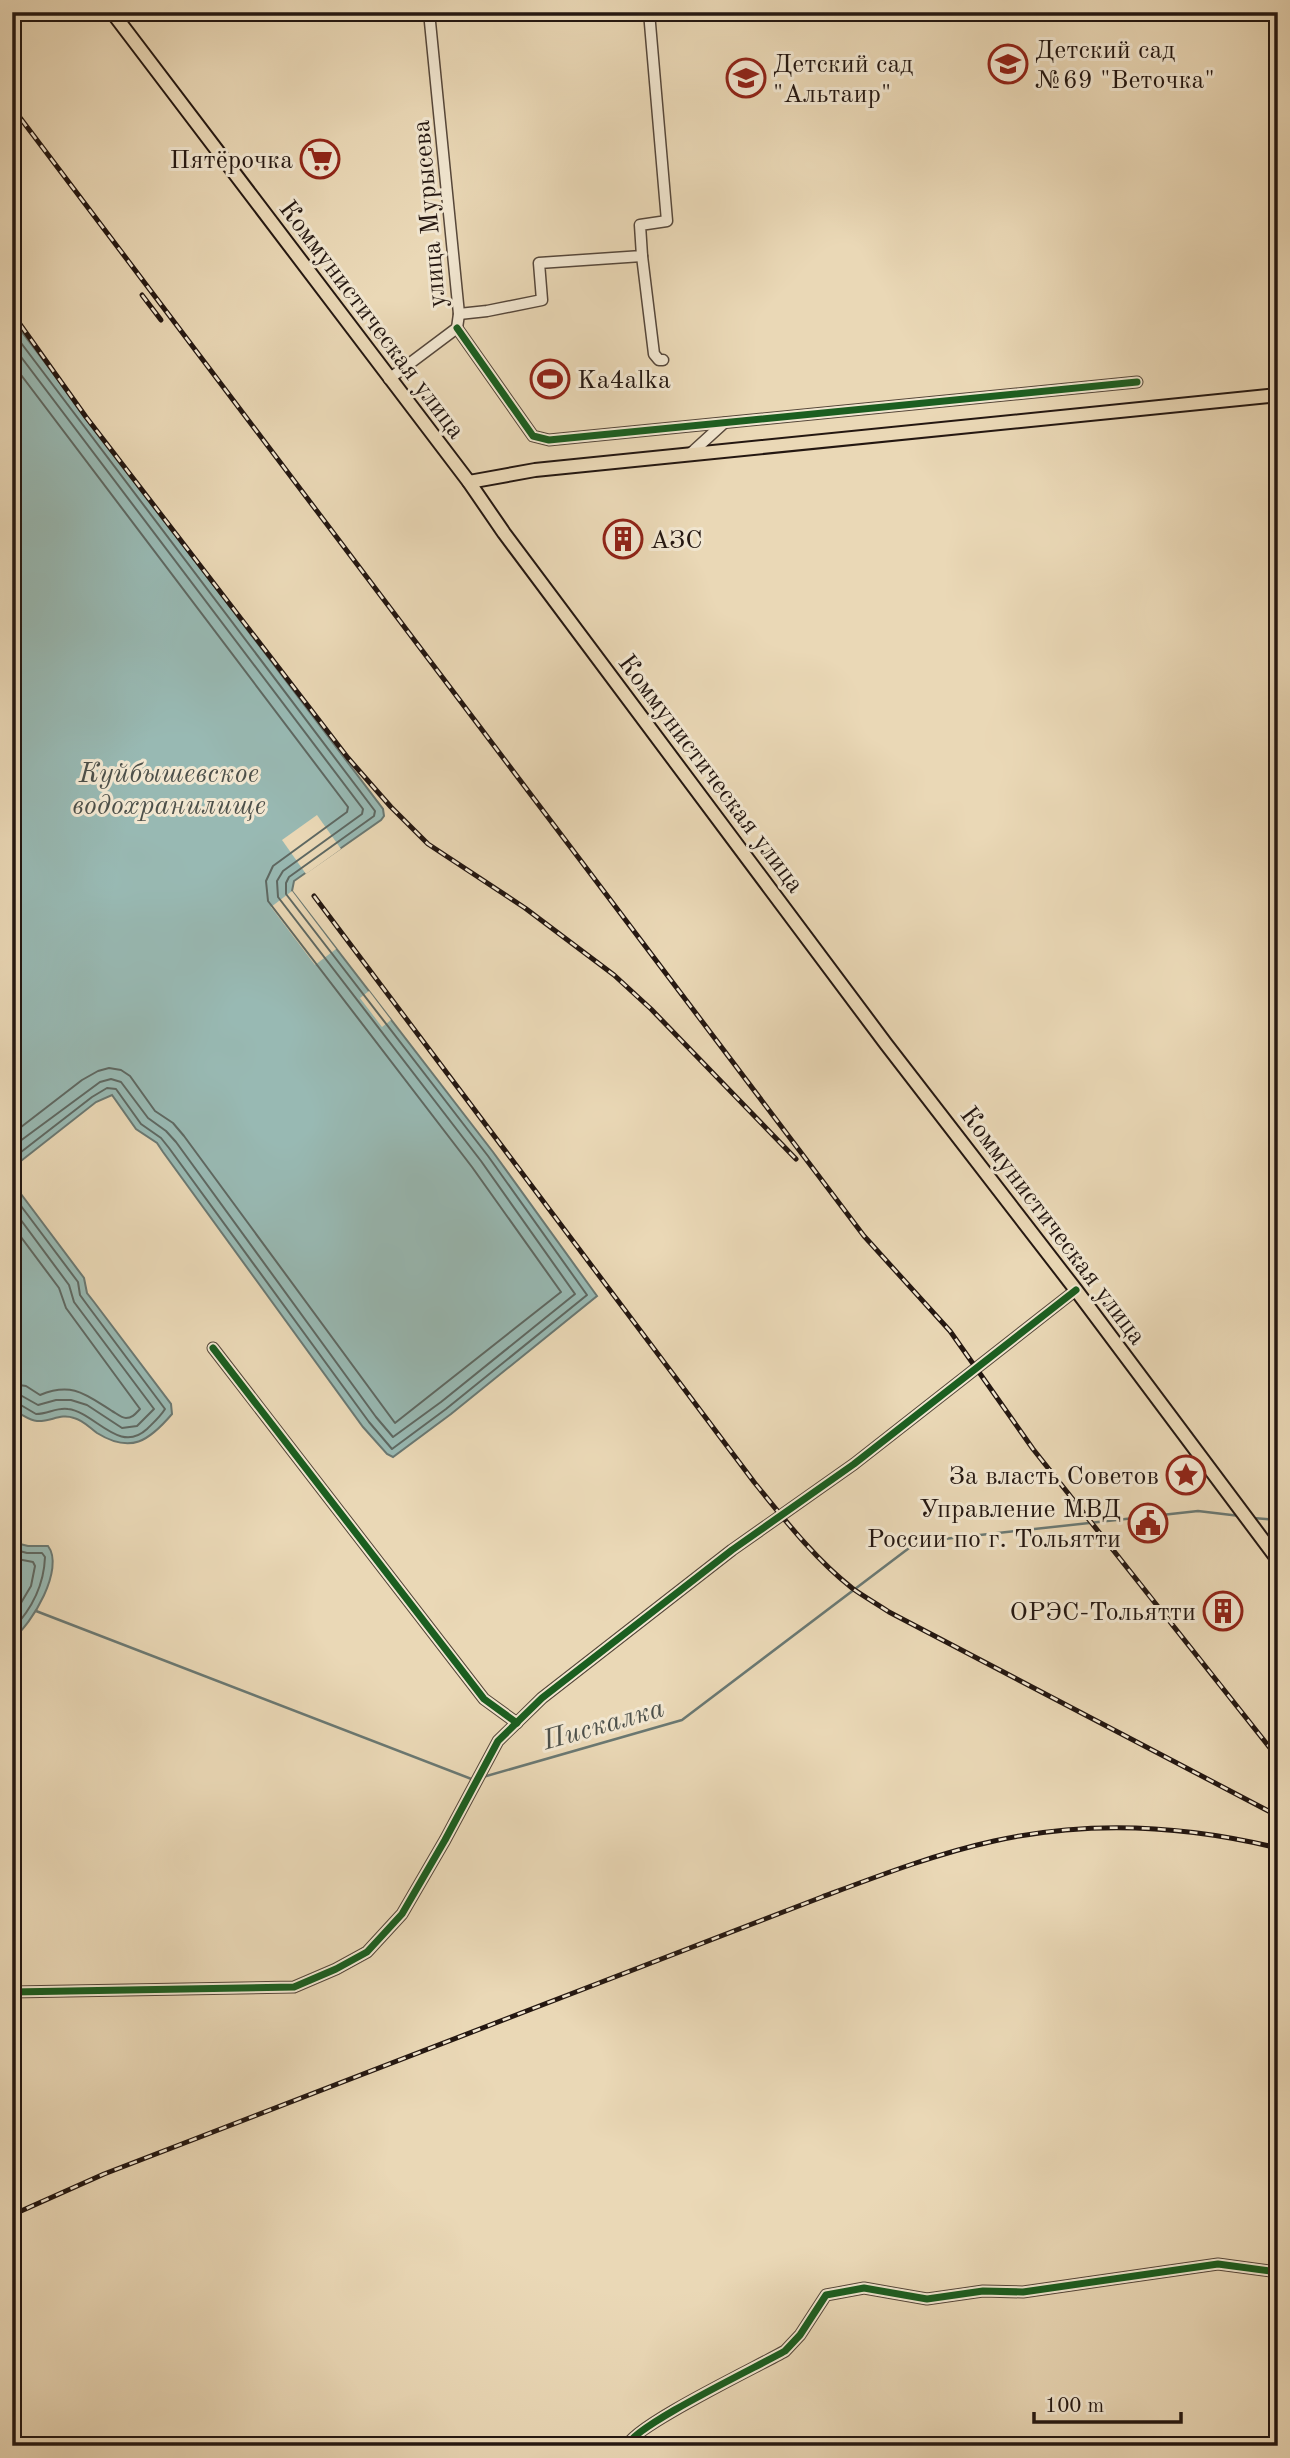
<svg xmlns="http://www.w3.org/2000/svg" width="1290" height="2458" viewBox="0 0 1290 2458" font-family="'Old Standard TT',serif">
	<rect width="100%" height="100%" fill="#ead8b6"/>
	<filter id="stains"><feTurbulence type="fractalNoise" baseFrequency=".00286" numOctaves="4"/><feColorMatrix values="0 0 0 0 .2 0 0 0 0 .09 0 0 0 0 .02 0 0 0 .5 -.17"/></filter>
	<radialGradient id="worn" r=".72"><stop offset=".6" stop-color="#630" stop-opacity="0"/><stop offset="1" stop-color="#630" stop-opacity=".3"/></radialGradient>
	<!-- water -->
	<g fill="#98b9b3" stroke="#6a7872" stroke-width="2">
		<polygon points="12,319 383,809 384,816 381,820 294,881 292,891 493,1152 597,1296 451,1414 393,1457 387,1454 363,1427 163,1152 157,1143 136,1129 112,1095 96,1102 12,1168"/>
		<path d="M 12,1182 L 84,1278 L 87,1293 L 94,1302 L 171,1404 L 172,1414 C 149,1441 131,1454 97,1433 C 90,1428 83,1420 74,1418 C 60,1413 51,1422 37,1421 C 27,1420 21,1412 12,1411 Z"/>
		<path d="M 12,1542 L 28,1546 L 48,1546 C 65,1568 32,1625 12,1639 Z"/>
	</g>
	<!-- pier -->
	<g fill="#ead8b6">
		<polygon points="317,815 341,849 306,874 282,840"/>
		<polygon points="292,891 336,949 315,965 271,907"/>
		<polygon points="369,991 391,1020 382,1027 360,998"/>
	</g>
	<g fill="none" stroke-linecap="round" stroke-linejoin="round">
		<!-- shore -->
		<g stroke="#5e6862" stroke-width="2">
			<polyline points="12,331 375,811 374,816 289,877 286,883 286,894 488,1156 587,1295 446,1409 392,1449 369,1422 169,1148 161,1138 141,1124 116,1089 107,1088 92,1097 12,1159"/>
			<polyline points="12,345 363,809 362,814 283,871 277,881 278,897 481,1161 575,1294 441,1402 393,1437 376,1417 176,1142 166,1131 148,1118 121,1082 111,1079 100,1082 12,1147"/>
			<polyline points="12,363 348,807 347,812 273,866 266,881 268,901 472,1167 561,1292 395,1423 184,1136 173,1123 155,1111 130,1076 121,1070 109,1068 98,1071 82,1080 12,1134"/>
			<path d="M 12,1194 L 78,1282 L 80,1295 L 88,1306 L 165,1409 C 160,1417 154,1422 147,1429 C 119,1455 95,1412 68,1409 C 57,1407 48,1414 36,1414 L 19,1404 L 12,1403"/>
			<polyline points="12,1208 69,1285 74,1302 154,1409 137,1426 122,1428 87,1405 71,1400 56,1400 38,1405 22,1396 12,1395"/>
			<path d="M 12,1225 L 59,1288 L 66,1308 L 140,1409 C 136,1413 133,1418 126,1418 C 121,1418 116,1413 112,1411 C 85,1394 72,1382 40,1395 L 26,1386 L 12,1384"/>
			<path d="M 12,1549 L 27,1553 L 42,1553 L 45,1557 C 44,1585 31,1610 12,1630"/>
			<polyline points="12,1558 33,1562 35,1566 31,1586 12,1618"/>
		</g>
		<!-- stream -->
		<g stroke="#6a7872" stroke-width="2.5">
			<polyline points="1253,1518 1278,1520"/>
			<polyline points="36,1611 474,1780"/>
			<polyline points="483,1777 682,1720 917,1542 1198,1511 1240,1516"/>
		</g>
		<defs>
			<g id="minor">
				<polyline points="642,256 654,354 659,360 663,360"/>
				<polyline points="459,314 487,311 542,300 539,263 642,256 640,225 667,221 649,12"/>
				<polyline points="457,328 533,436 549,440 1137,382"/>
				<polyline points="389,379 457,328 459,314 429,12"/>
				<polyline points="690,454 724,423"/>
				<polyline points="213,1348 484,1699 517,1723"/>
				<polyline points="12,1992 294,1987 336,1969 367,1952 402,1914 445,1840 498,1741 542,1698 732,1550 854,1464 1076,1290"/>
				<path d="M 627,2446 C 633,2426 759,2366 785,2351 L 800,2335 L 826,2295 L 864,2288 L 927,2299 L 983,2291 L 1023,2292 L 1218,2264 L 1278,2272"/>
			</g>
			<g id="major">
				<polyline points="112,12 469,482 504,533 886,1044 1076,1290 1278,1560"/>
				<polyline points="469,482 535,470 1278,395"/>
			</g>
		</defs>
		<!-- minor casing -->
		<use href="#minor" stroke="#56473a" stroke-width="13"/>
		<!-- major casing -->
		<use href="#major" stroke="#241711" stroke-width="16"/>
		<!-- minor -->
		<use href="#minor" stroke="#f1e6d0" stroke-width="10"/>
		<!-- major -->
		<use href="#major" stroke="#ead8b6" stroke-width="12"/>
		<defs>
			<g id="rail">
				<polyline points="12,107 864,1236 950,1331 1033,1449 1278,1758"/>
				<polyline points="142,295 161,320"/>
				<polyline points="12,313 86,417 348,758 391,807 428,844 525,908 614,975 651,1009 796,1159"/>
				<path d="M 314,896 L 754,1482 C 784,1519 814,1558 852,1588 C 863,1596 877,1604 889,1612 L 1278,1816"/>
				<path d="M 12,2215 L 104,2174 L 822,1897 C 878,1876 935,1854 994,1841 C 1088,1820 1184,1825 1278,1848"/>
			</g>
		</defs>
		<!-- rail casing -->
		<use href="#rail" stroke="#241711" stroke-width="5"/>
		<!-- rail -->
		<use href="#rail" stroke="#f1e6d0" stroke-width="2.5" stroke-dasharray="8" stroke-linecap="butt"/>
		<defs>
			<g id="cycleway">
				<polyline points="457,328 533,436 549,440 1137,382"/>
				<polyline points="213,1348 484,1699 517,1723"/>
				<polyline points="12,1992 294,1987 336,1969 367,1952 402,1914 445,1840 498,1741 542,1698 732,1550 854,1464 1076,1290"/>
				<path d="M 627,2446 C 633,2426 759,2366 785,2351 L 800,2335 L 826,2295 L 864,2288 L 927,2299 L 983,2291 L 1023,2292 L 1218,2264 L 1278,2272"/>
			</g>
		</defs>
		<!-- cycleway casing -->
		<use href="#cycleway" stroke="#f1e6d0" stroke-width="11"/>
		<!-- cycleway -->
		<use href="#cycleway" stroke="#1b5e20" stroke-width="7"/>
	</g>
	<!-- icons -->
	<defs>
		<symbol id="school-ring" viewBox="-11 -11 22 22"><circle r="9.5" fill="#f1e6d0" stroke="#8f2418" stroke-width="1.5"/><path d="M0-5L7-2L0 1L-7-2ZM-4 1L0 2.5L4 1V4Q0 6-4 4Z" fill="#8f2418"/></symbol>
		<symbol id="supermarket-ring" viewBox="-11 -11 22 22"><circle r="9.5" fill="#f1e6d0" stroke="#8f2418" stroke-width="1.5"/><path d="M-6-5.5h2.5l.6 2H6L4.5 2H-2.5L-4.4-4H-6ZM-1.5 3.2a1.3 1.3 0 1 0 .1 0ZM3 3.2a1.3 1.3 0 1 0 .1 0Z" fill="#8f2418"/></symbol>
		<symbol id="stadium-ring" viewBox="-11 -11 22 22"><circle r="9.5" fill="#f1e6d0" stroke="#8f2418" stroke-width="1.5"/><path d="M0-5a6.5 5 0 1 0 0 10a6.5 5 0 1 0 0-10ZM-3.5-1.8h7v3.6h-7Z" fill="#8f2418"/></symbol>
		<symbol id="building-ring" viewBox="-11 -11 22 22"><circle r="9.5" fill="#f1e6d0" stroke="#8f2418" stroke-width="1.5"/><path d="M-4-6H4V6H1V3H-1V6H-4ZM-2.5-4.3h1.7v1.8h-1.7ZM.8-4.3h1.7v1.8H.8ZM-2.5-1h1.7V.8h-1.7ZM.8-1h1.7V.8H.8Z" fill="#8f2418"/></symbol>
		<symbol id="sight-ring" viewBox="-11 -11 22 22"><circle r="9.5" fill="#f1e6d0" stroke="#8f2418" stroke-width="1.5"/><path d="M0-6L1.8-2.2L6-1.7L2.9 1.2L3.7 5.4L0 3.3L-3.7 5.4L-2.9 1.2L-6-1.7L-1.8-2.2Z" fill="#8f2418"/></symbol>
		<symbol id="civic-ring" viewBox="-11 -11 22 22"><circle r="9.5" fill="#f1e6d0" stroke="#8f2418" stroke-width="1.5"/><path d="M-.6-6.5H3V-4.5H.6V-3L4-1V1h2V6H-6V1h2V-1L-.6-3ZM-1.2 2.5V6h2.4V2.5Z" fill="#8f2418"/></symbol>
	</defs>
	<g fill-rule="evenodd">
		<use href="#school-ring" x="986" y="42" width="44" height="44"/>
		<use href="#school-ring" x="724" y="56" width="44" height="44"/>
		<use href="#supermarket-ring" x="298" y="137" width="44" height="44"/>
		<use href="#stadium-ring" x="528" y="357" width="44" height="44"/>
		<use href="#building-ring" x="601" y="517" width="44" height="44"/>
		<use href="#sight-ring" x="1164" y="1453" width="44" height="44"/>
		<use href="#civic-ring" x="1126" y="1501" width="44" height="44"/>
		<use href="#building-ring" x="1201" y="1589" width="44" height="44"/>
	</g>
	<g text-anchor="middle" stroke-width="6" stroke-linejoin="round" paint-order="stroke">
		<!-- poi labels -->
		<g font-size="26" fill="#241711" stroke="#f1e6d0" text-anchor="start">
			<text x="1035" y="58">Детский сад<tspan x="1035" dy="30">№69 "Веточка"</tspan></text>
			<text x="773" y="72">Детский сад<tspan x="773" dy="30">"Альтаир"</tspan></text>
			<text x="293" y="168" text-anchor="end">Пятёрочка</text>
			<text x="577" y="388">Ka4alka</text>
			<text x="650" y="548">АЗС</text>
			<text x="1159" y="1484" text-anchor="end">За власть Советов</text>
			<text x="1121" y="1517" text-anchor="end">Управление МВД<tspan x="1121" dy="30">России по г. Тольятти</tspan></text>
			<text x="1196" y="1620" text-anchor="end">ОРЭС-Тольятти</text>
		</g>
		<!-- street labels -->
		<g font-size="26" fill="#241711" stroke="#f1e6d0">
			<text transform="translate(428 214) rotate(-95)" y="9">улица Мурысева</text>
			<text transform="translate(373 319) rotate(53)" y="9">Коммунистическая улица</text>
			<text transform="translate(712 773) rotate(53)" y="9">Коммунистическая улица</text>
			<text transform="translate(1054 1225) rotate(53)" y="9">Коммунистическая улица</text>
		</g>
		<!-- water labels -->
		<g font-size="28" font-style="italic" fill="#4d504a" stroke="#f1e6d0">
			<text x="169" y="782">Куйбышевское<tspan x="169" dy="32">водохранилище</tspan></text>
			<text transform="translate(603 1723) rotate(-16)" y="10">Пискалка</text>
		</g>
	</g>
	<!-- margin -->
	<rect width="1290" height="2458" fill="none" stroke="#ead8b6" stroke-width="42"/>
	<rect x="14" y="14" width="1262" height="2430" fill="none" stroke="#241711" stroke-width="3.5"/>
	<rect x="21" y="21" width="1248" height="2416" fill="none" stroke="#241711" stroke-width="2"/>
	<!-- scale -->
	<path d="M1034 2412v10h147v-10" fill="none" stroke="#241711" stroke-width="3.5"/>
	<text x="1045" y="2412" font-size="21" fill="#241711" stroke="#f1e6d0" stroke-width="5" paint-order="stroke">100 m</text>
	<rect width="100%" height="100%" filter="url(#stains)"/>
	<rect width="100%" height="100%" fill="url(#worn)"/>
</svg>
